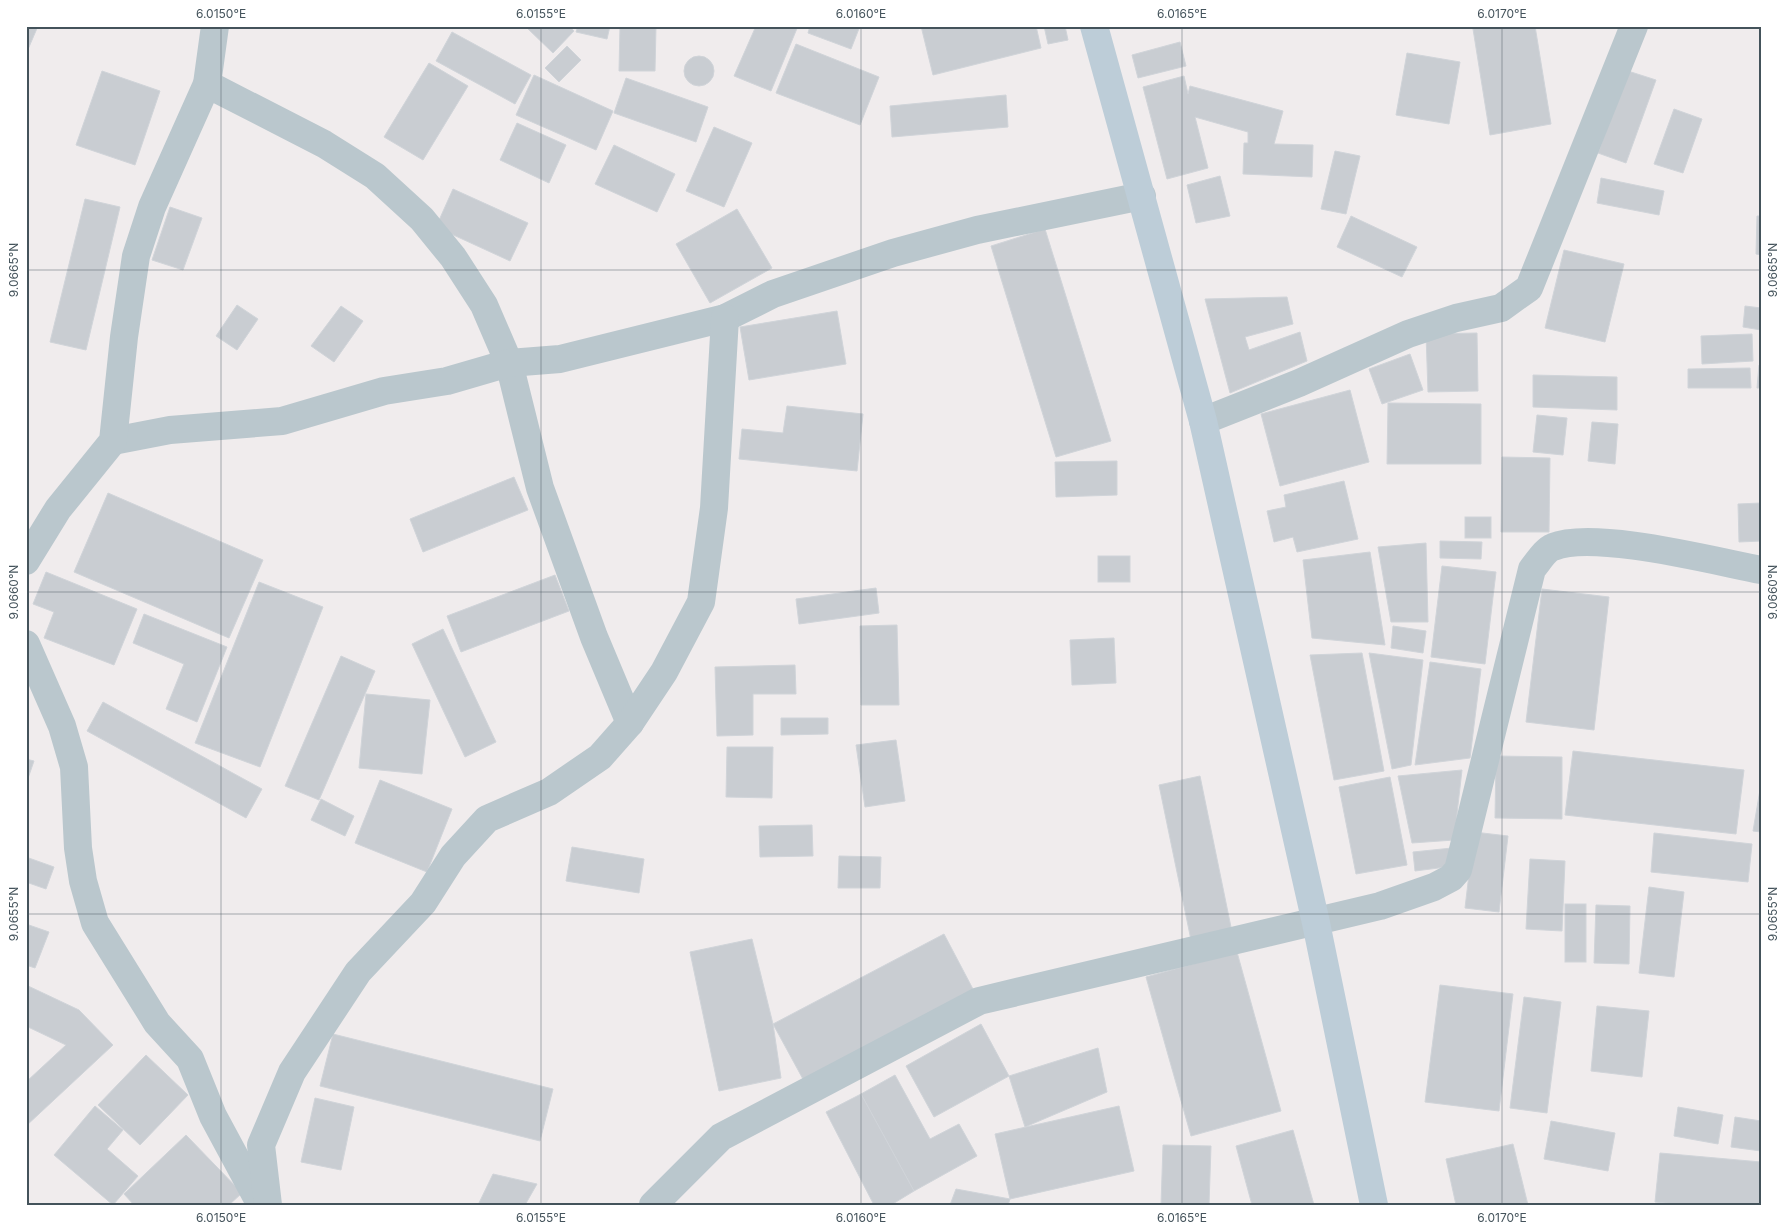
<svg xmlns="http://www.w3.org/2000/svg" width="1787" height="1231" viewBox="0 0 1787 1231" font-family="Inter,sans-serif">
	<rect width="100%" height="100%" fill="#f0eced"/>
	<!-- building -->
	<g fill="#c9cdd2" stroke="#d0d4d9">
		<polygon points="26,26 38,26 26,54"/>
		<polygon points="525,26 569,26 574,31 553,53"/>
		<polygon points="578,26 610,26 607,39 576,32"/>
		<polygon points="620,26 656,26 655,71 619,71"/>
		<polygon points="756,26 798,26 771,91 734,76"/>
		<polygon points="810,26 860,26 851,49 808,33"/>
		<polygon points="921,26 1036,26 1041,48 933,75"/>
		<polygon points="1044,26 1065,26 1068,40 1048,44"/>
		<polygon points="1494,26 1535,26 1551,124 1490,135 1473,29"/>
		<polygon points="452,32 531,75 515,104 436,61"/>
		<polygon points="1180,42 1186,66 1138,78 1132,55"/>
		<polygon points="796,44 879,77 860,125 776,93"/>
		<polygon points="567,46 581,60 559,82 545,68"/>
		<polygon points="1407,53 1460,62 1449,124 1396,115"/>
		<circle cx="699" cy="71" r="15"/>
		<polygon points="429,63 468,86 423,160 384,137"/>
		<polygon points="102,71 160,91 135,165 76,145"/>
		<polygon points="1628,71 1656,80 1626,163 1598,153"/>
		<polygon points="534,75 613,111 596,150 516,115"/>
		<polygon points="1184,76 1188,94 1190,86 1283,111 1274,144 1313,145 1312,177 1243,174 1244,143 1248,143 1248,132 1195,117 1208,168 1167,179 1143,87"/>
		<polygon points="626,78 708,107 696,142 614,113"/>
		<polygon points="1006,95 1008,127 892,137 890,106"/>
		<polygon points="1674,109 1702,119 1683,173 1654,164"/>
		<polygon points="517,123 566,145 549,183 500,160"/>
		<polygon points="714,127 752,143 724,207 686,191"/>
		<polygon points="614,145 675,174 657,212 595,184"/>
		<polygon points="1335,151 1360,156 1346,214 1321,209"/>
		<polygon points="1220,176 1230,216 1196,223 1187,185"/>
		<polygon points="1601,178 1664,191 1659,215 1597,203"/>
		<polygon points="453,189 528,223 510,261 436,227"/>
		<polygon points="85,199 120,207 86,350 50,342"/>
		<polygon points="170,207 202,218 183,270 152,260"/>
		<polygon points="737,209 772,268 710,303 676,244"/>
		<polygon points="1351,216 1417,247 1402,277 1337,247"/>
		<polygon points="1757,216 1761,216 1761,255 1756,254"/>
		<polygon points="1045,229 1111,441 1056,457 991,246"/>
		<polygon points="1564,250 1624,264 1605,342 1545,328"/>
		<polygon points="1287,297 1293,324 1245,337 1249,350 1300,332 1307,361 1230,393 1205,299"/>
		<polygon points="237,305 258,319 237,350 216,336"/>
		<polygon points="341,306 363,321 334,362 311,346"/>
		<polygon points="1745,306 1761,308 1761,330 1743,327"/>
		<polygon points="837,311 846,364 749,380 740,327"/>
		<polygon points="1477,333 1478,391 1428,392 1426,334"/>
		<polygon points="1752,334 1753,361 1702,364 1701,336"/>
		<polygon points="1410,354 1423,390 1382,404 1369,369"/>
		<polygon points="1759,365 1761,365 1761,388 1757,388"/>
		<polygon points="1750,368 1751,388 1688,388 1688,369"/>
		<polygon points="1533,375 1617,377 1617,410 1533,407"/>
		<polygon points="1350,390 1369,462 1280,486 1261,414"/>
		<polygon points="1388,403 1481,404 1481,464 1387,464"/>
		<polygon points="787,406 863,414 857,471 739,459 742,429 783,433"/>
		<polygon points="1537,415 1567,418 1563,455 1533,452"/>
		<polygon points="1592,422 1618,424 1615,464 1588,461"/>
		<polygon points="1502,457 1550,458 1549,532 1501,532"/>
		<polygon points="1117,461 1117,495 1056,497 1055,462"/>
		<polygon points="514,477 528,510 423,552 410,519"/>
		<polygon points="1344,481 1358,539 1297,552 1293,537 1274,542 1267,511 1286,507 1284,495"/>
		<polygon points="108,493 263,560 229,638 74,572"/>
		<polygon points="1761,503 1761,541 1739,542 1738,504"/>
		<rect x="1465" y="517" width="26" height="21"/>
		<polygon points="1440,541 1482,542 1481,559 1440,558"/>
		<polygon points="1426,543 1428,622 1391,622 1378,547"/>
		<polygon points="1370,552 1385,645 1312,638 1303,560"/>
		<rect x="1098" y="556" width="32" height="26"/>
		<polygon points="1442,566 1496,572 1485,664 1431,657"/>
		<polygon points="46,572 137,609 114,665 44,638 54,612 33,604"/>
		<polygon points="555,575 569,611 461,652 447,616"/>
		<polygon points="259,582 323,607 260,767 195,743"/>
		<polygon points="876,588 879,613 799,624 796,599"/>
		<polygon points="1542,589 1609,597 1594,730 1526,722"/>
		<polygon points="144,614 227,647 197,722 166,709 184,664 133,643"/>
		<polygon points="897,625 899,705 861,705 860,626"/>
		<polygon points="1393,626 1426,631 1423,653 1391,648"/>
		<polygon points="443,629 496,742 465,757 412,644"/>
		<polygon points="1114,638 1116,683 1072,685 1070,640"/>
		<polygon points="1362,653 1384,771 1334,780 1310,655"/>
		<polygon points="1369,653 1423,660 1411,765 1392,769"/>
		<polygon points="341,656 375,671 319,800 285,786"/>
		<polygon points="1430,662 1481,669 1470,758 1415,765"/>
		<polygon points="795,665 796,694 753,694 753,735 717,736 715,667"/>
		<polygon points="366,694 430,700 422,774 359,768"/>
		<polygon points="103,702 262,789 246,818 87,731"/>
		<polygon points="781,718 828,718 828,734 781,735"/>
		<polygon points="896,740 905,801 865,807 856,745"/>
		<polygon points="727,747 773,747 772,798 726,797"/>
		<polygon points="1573,751 1744,770 1736,834 1565,815"/>
		<polygon points="1496,756 1562,757 1562,819 1495,818"/>
		<polygon points="26,759 34,761 26,784"/>
		<polygon points="1462,770 1454,840 1412,843 1398,776"/>
		<polygon points="1200,776 1232,932 1191,940 1159,785"/>
		<polygon points="1390,777 1407,865 1356,874 1339,787"/>
		<polygon points="380,780 452,809 427,872 355,843"/>
		<polygon points="1761,784 1761,832 1753,831"/>
		<polygon points="321,799 354,816 345,836 311,820"/>
		<polygon points="812,825 813,856 760,857 759,826"/>
		<polygon points="1474,832 1508,836 1499,912 1465,908"/>
		<polygon points="1654,833 1752,844 1748,882 1651,872"/>
		<polygon points="572,847 644,859 639,893 566,881"/>
		<polygon points="1452,848 1454,866 1415,871 1413,852"/>
		<polygon points="839,856 881,857 880,888 838,888"/>
		<polygon points="26,857 54,867 46,889 26,882"/>
		<polygon points="1530,859 1565,861 1562,931 1526,929"/>
		<polygon points="1649,887 1684,892 1674,977 1639,973"/>
		<rect x="1565" y="904" width="21" height="58"/>
		<polygon points="1596,905 1630,906 1629,964 1594,963"/>
		<polygon points="26,924 49,932 35,968 26,965"/>
		<polygon points="944,934 974,991 804,1081 773,1024"/>
		<polygon points="752,939 773,1024 781,1078 719,1091 690,952"/>
		<polygon points="1237,952 1281,1111 1191,1136 1146,977"/>
		<polygon points="26,985 79,1010 113,1045 26,1126 26,1082 66,1045 26,1026"/>
		<polygon points="1440,985 1513,994 1499,1111 1425,1102"/>
		<polygon points="1524,997 1561,1002 1547,1113 1510,1108"/>
		<polygon points="1597,1006 1649,1011 1642,1077 1591,1071"/>
		<polygon points="981,1024 1009,1076 934,1117 906,1066"/>
		<polygon points="333,1034 553,1089 540,1141 320,1086"/>
		<polygon points="1098,1048 1107,1092 1025,1127 1009,1076"/>
		<polygon points="146,1055 188,1095 140,1145 98,1105"/>
		<polygon points="895,1075 930,1139 959,1124 977,1156 914,1191 861,1094"/>
		<polygon points="861,1094 914,1191 891,1205 874,1205 826,1112"/>
		<polygon points="315,1098 354,1107 341,1170 301,1162"/>
		<polygon points="95,1106 123,1130 107,1149 138,1176 113,1205 54,1155"/>
		<polygon points="1119,1106 1134,1171 1010,1199 995,1134"/>
		<polygon points="1678,1107 1723,1115 1718,1144 1674,1136"/>
		<polygon points="1735,1117 1761,1121 1761,1151 1731,1147"/>
		<polygon points="1551,1121 1615,1133 1608,1171 1544,1159"/>
		<polygon points="1293,1130 1314,1205 1252,1205 1236,1146"/>
		<polygon points="186,1135 242,1193 229,1205 134,1205 124,1194"/>
		<polygon points="1513,1144 1528,1205 1456,1205 1446,1159"/>
		<polygon points="1163,1145 1211,1146 1209,1205 1161,1205"/>
		<polygon points="1660,1153 1761,1162 1761,1205 1684,1205 1655,1202"/>
		<polygon points="493,1174 537,1184 525,1205 478,1205"/>
		<polygon points="956,1189 1010,1199 1008,1205 950,1205"/>
	</g>
	<g fill="none" stroke-linecap="round" stroke-linejoin="round">
		<!-- street -->
		<g stroke="#bac7cd" stroke-width="28">
			<polyline points="207,84 324,144 375,176 422,219 453,257 484,305 509,363 540,488 594,637 630,723"/>
			<polyline points="1203,421 1299,383 1408,334 1456,318 1501,308 1529,288 1634,26"/>
			<polyline points="113,441 170,430 282,421 384,391 447,381 509,363 560,359 725,318 773,294 893,253 977,230 1142,196"/>
			<polyline points="26,561 58,509 113,441 124,337 136,256 152,207 207,84 215,26"/>
			<polyline points="26,644 62,726 74,767 78,848 83,881 95,923 157,1023 190,1059 213,1116 261,1205"/>
			<polyline points="268,1205 261,1145 292,1072 358,972 423,903 453,856 487,819 549,792 600,757 630,723 664,672 701,602 714,508 725,318"/>
			<path d="M 653,1205 L 721,1137 L 979,1001 L 1380,906 L 1434,887 L 1451,878 L 1458,870 L 1532,569 C 1538,562 1545,550 1553,547 C 1593,530 1714,561 1761,570"/>
		</g>
		<!-- secondary -->
		<polyline stroke="#bdcdd8" stroke-width="28" points="1094,26 1203,421 1316,923 1374,1205"/>
	</g>
	<!-- ticks -->
	<path fill="none" stroke="#44535b" stroke-width="1" stroke-opacity="0.45" d="M 221,26 L 221,1205M 541,26 L 541,1205M 861,26 L 861,1205M 1182,26 L 1182,1205M 1502,26 L 1502,1205M 26,270 L 1761,270M 26,592 L 1761,592M 26,914 L 1761,914"/>
	<!-- border -->
	<rect width="1787" height="1231" fill="none" stroke="#ffffff" stroke-width="55"/>
	<rect x="28" y="28" width="1732" height="1176" fill="none" stroke="#44535b" stroke-width="2"/>
	<g font-size="12" text-anchor="middle" fill="#44535b">
		<text x="221" y="18">6.0150°E</text>
		<text x="541" y="18">6.0155°E</text>
		<text x="861" y="18">6.0160°E</text>
		<text x="1182" y="18">6.0165°E</text>
		<text x="1502" y="18">6.0170°E</text>
		<text transform="translate(14 270) rotate(-90)" y="4">9.0665°N</text>
		<text transform="translate(1773 270) rotate(-90)" y="4">9.0665°N</text>
		<text transform="translate(14 592) rotate(-90)" y="4">9.0660°N</text>
		<text transform="translate(1773 592) rotate(-90)" y="4">9.0660°N</text>
		<text transform="translate(14 914) rotate(-90)" y="4">9.0655°N</text>
		<text transform="translate(1773 914) rotate(-90)" y="4">9.0655°N</text>
		<text x="221" y="1222">6.0150°E</text>
		<text x="541" y="1222">6.0155°E</text>
		<text x="861" y="1222">6.0160°E</text>
		<text x="1182" y="1222">6.0165°E</text>
		<text x="1502" y="1222">6.0170°E</text>
	</g>
</svg>
